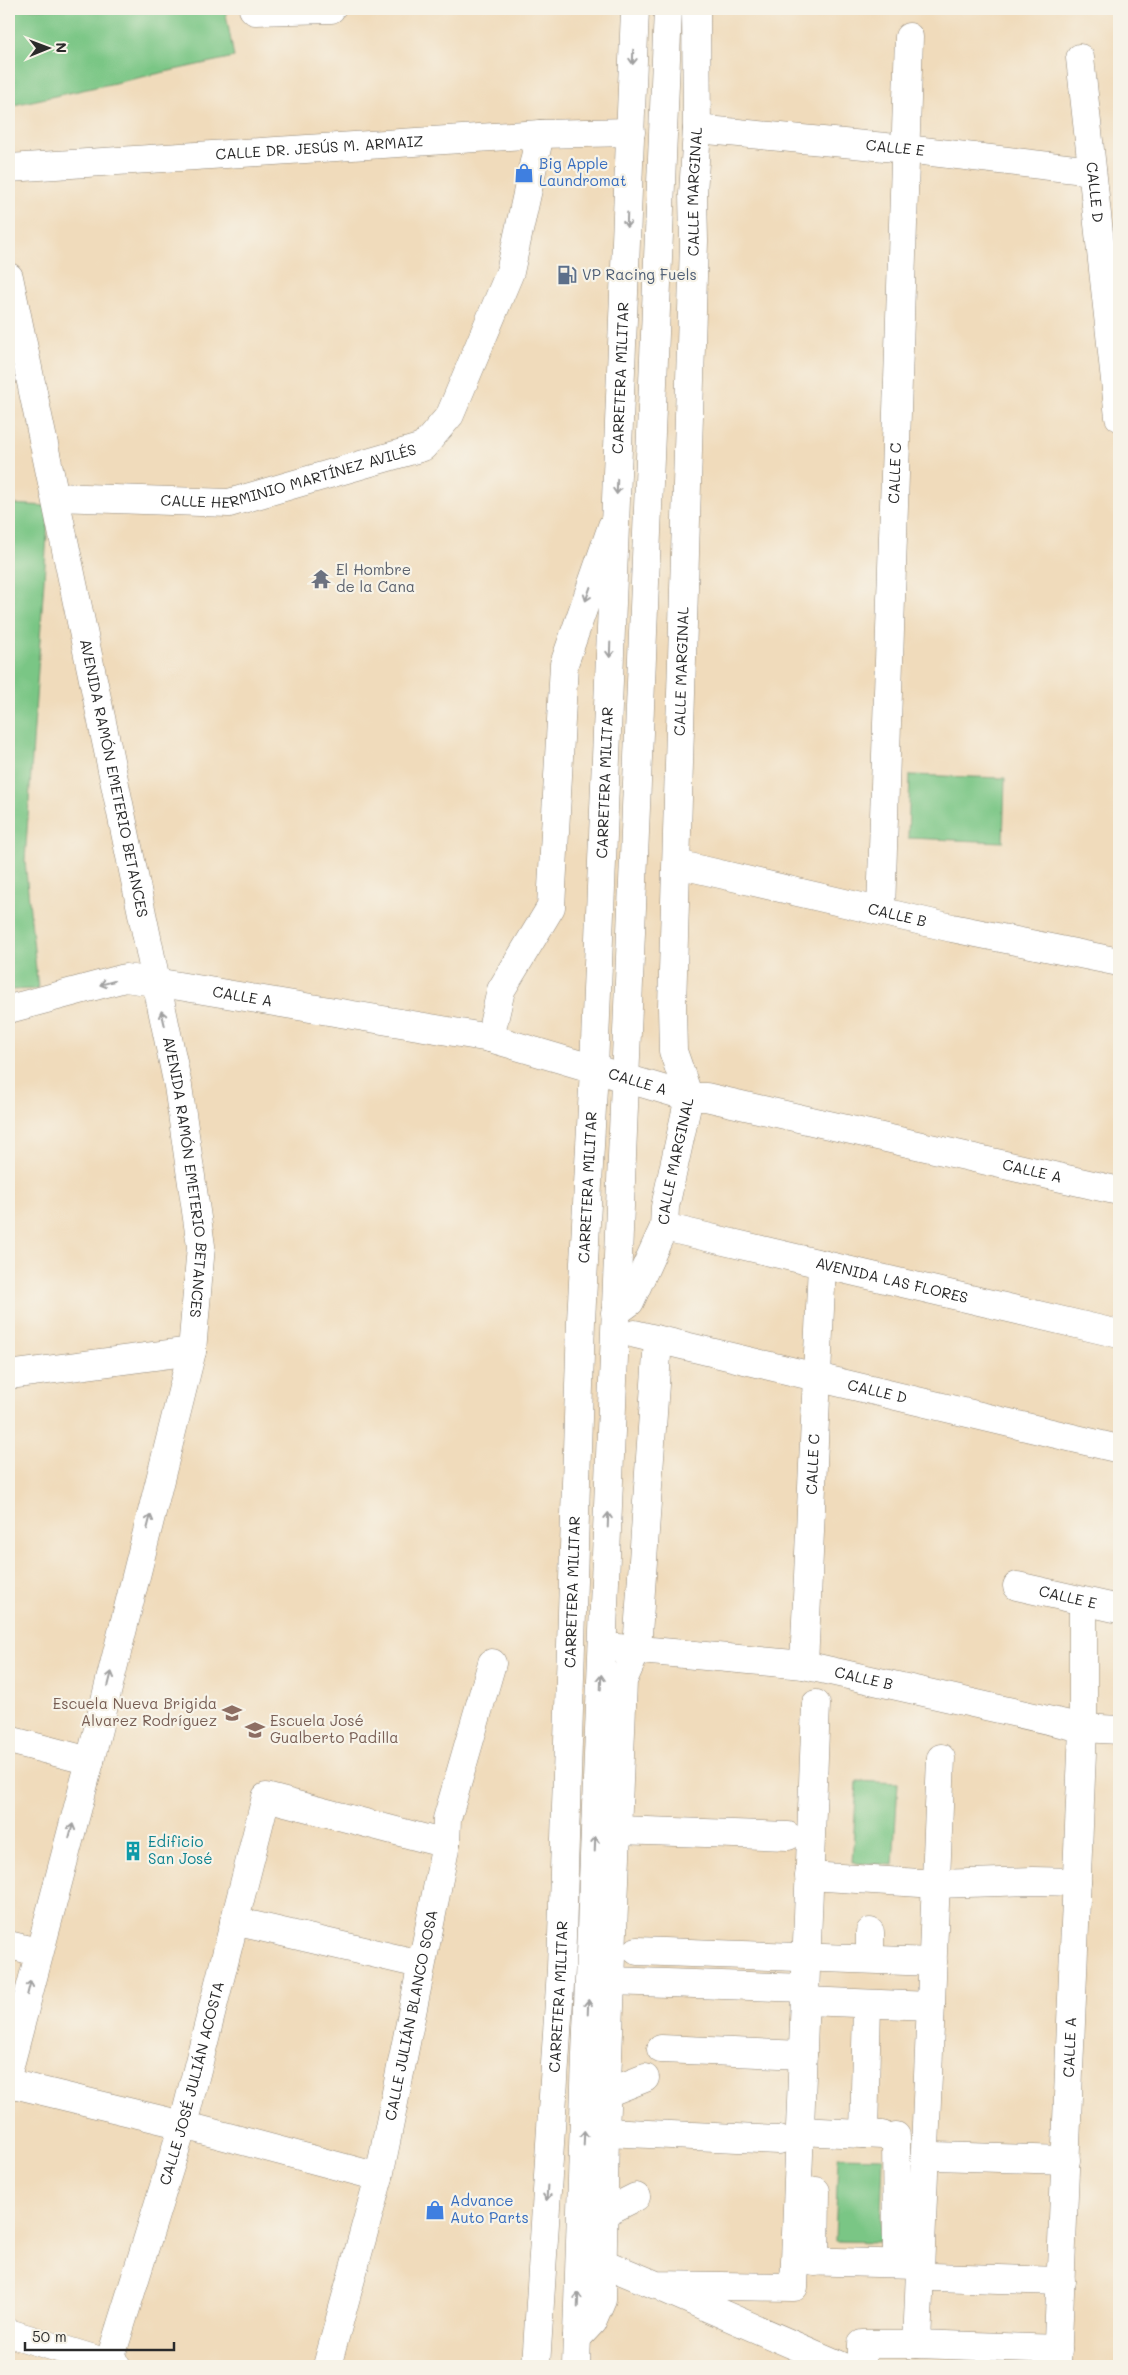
<svg xmlns="http://www.w3.org/2000/svg" width="1128" height="2375" viewBox="0 0 1128 2375" font-family="Mali,sans-serif">
	<rect width="100%" height="100%" fill="#f7f3e8"/>
	<filter id="ink" filterUnits="userSpaceOnUse"><feTurbulence type="fractalNoise" baseFrequency=".02" numOctaves="2"/><feDisplacementMap in="SourceGraphic" scale="10" xChannelSelector="R" yChannelSelector="G"/><feConvolveMatrix kernelMatrix="1 2 1 2 8 2 1 2 1" color-interpolation-filters="sRGB"/></filter>
	<filter id="wash" filterUnits="userSpaceOnUse"><feTurbulence type="fractalNoise" baseFrequency=".0096" numOctaves="4" result="noise"/><feDisplacementMap in="SourceGraphic" scale="20" xChannelSelector="R" yChannelSelector="G"/><feGaussianBlur stdDeviation="1.12" result="paint"/><feColorMatrix in="noise" values="0 0 0 0 0 0 0 0 0 0 0 0 0 0 0 0 0 1.4 0 .05"/><feComposite in="paint" operator="in"/></filter>
	<g filter="url(#wash)">
		<rect width="100%" height="100%" fill="#f0dbbb"/>
		<!-- green -->
		<g fill="#7ac685" stroke="#527858">
			<polygon points="9,9 225,9 234,57 9,106"/>
			<polygon points="9,504 49,506 25,861 38,989 9,990"/>
			<polygon points="910,775 1005,778 1003,842 908,838"/>
			<polygon points="857,1781 898,1783 893,1865 852,1863"/>
			<polygon points="838,2157 883,2158 880,2242 835,2241"/>
		</g>
	</g>
	<g filter="url(#ink)">
		<g fill="none" stroke-linecap="round" stroke-linejoin="round">
			<defs>
				<g id="minor">
					<polyline points="253,9 255,11 331,9"/>
					<path id="s1" d="M 1080,58 L 1119,417"/>
					<path id="s2" d="M 697,129 L 906,149 L 1092,171"/>
					<path id="s3" d="M 9,168 L 540,134 L 631,132"/>
					<path id="s4" d="M 9,277 L 178,1086 L 201,1246 L 192,1351 L 90,1761 L 9,2069"/>
					<path id="s5" d="M 56,497 L 229,503 L 423,447 L 450,415 L 510,272 L 540,134"/>
					<path id="s6" d="M 677,864 L 952,928 L 1119,962"/>
					<path id="s7" d="M 881,911 L 909,37"/>
					<path id="s8" d="M 9,1009 L 125,978 L 155,982 L 490,1038 L 689,1097 L 706,1097 L 1119,1191"/>
					<polyline points="490,1038 501,990 551,907 564,664 612,526"/>
					<path id="s9" d="M 664,1227 L 1119,1334"/>
					<path id="s10" d="M 615,1313 L 630,1302 L 664,1227 L 665,1207 L 689,1097 L 673,1051 L 672,1007 L 694,241 L 693,194 L 697,129 L 696,9"/>
					<path id="s11" d="M 635,1334 L 1119,1449"/>
					<polyline points="9,1375 192,1351"/>
					<path id="s12" d="M 1017,1586 L 1119,1609"/>
					<path id="s13" d="M 618,1648 L 804,1665 L 1083,1728 L 1119,1730"/>
					<path id="s14" d="M 804,1665 L 822,1264"/>
					<polyline points="9,1740 90,1761"/>
					<polyline points="618,1830 788,1836"/>
					<polyline points="809,1876 936,1884 1033,1881 1077,1882"/>
					<polyline points="234,1921 420,1964"/>
					<polyline points="9,1945 38,1952"/>
					<polyline points="637,1951 933,1962"/>
					<polyline points="870,1959 870,1932"/>
					<polyline points="612,1981 805,1988"/>
					<polyline points="805,2001 931,2006"/>
					<polyline points="661,2049 803,2055"/>
					<polyline points="9,2083 183,2125 379,2177"/>
					<polyline points="607,2093 645,2078"/>
					<polyline points="800,2131 882,2135"/>
					<polyline points="605,2132 779,2140"/>
					<polyline points="864,2134 867,2005"/>
					<polyline points="896,2136 897,2263"/>
					<polyline points="935,2156 1066,2160"/>
					<polyline points="604,2213 636,2197"/>
					<polyline points="797,2261 917,2264"/>
					<polyline points="815,2262 816,2191"/>
					<polyline points="603,2263 656,2285 794,2287 816,1704"/>
					<polyline points="932,2277 1061,2281"/>
					<polyline points="667,2290 842,2366"/>
					<polyline points="9,2333 117,2366"/>
					<polyline points="577,2338 592,2322 602,2299 605,2132 623,1681 637,1649 658,1340"/>
					<polyline points="917,2344 1058,2349"/>
					<path id="s15" d="M 108,2366 L 183,2125 L 266,1797 L 446,1844"/>
					<path id="s16" d="M 327,2366 L 379,2177 L 446,1844 L 447,1819 L 492,1663"/>
					<polyline points="862,2366 862,2344 917,2344 941,1758"/>
					<path id="s17" d="M 1057,2366 L 1083,1728 L 1083,1602"/>
				</g>
				<g id="major">
					<path id="s18" d="M 536,2366 L 561,1969 L 581,1321 L 594,1068 L 635,9"/>
					<polyline points="576,2366 586,2055 668,9"/>
				</g>
			</defs>
			<!-- minor casing -->
			<use href="#minor" stroke="#8e8373" stroke-width="29"/>
			<!-- major casing -->
			<use href="#major" stroke="#8e8373" stroke-width="29"/>
			<!-- minor -->
			<use href="#minor" stroke="#fff" stroke-width="28"/>
			<!-- major -->
			<use href="#major" stroke="#fff" stroke-width="28"/>
		</g>
		<!-- one-way arrows -->
		<defs><path id="oneway-shaft" d="M-6 0H5M1.5-3L5.5 0L1.5 3" fill="none" stroke-width="1.6" stroke-linecap="round" stroke-linejoin="round" transform="scale(1.25)"/></defs>
		<g stroke="#a0a0a0">
			<use href="#oneway-shaft" transform="translate(633 57) rotate(92)"/>
			<use href="#oneway-shaft" transform="translate(627 220) rotate(92)"/>
			<use href="#oneway-shaft" transform="translate(617 487) rotate(92)"/>
			<use href="#oneway-shaft" transform="translate(588 594) rotate(109)"/>
			<use href="#oneway-shaft" transform="translate(610 650) rotate(92)"/>
			<use href="#oneway-shaft" transform="translate(107 983) rotate(165)"/>
			<use href="#oneway-shaft" transform="translate(163 1018) rotate(-103)"/>
			<use href="#oneway-shaft" transform="translate(608 1520) rotate(-88)"/>
			<use href="#oneway-shaft" transform="translate(149 1522) rotate(-76)"/>
			<use href="#oneway-shaft" transform="translate(110 1679) rotate(-76)"/>
			<use href="#oneway-shaft" transform="translate(601 1682) rotate(-88)"/>
			<use href="#oneway-shaft" transform="translate(71 1831) rotate(-75)"/>
			<use href="#oneway-shaft" transform="translate(595 1844) rotate(-88)"/>
			<use href="#oneway-shaft" transform="translate(29 1988) rotate(-76)"/>
			<use href="#oneway-shaft" transform="translate(588 2007) rotate(-88)"/>
			<use href="#oneway-shaft" transform="translate(584 2138) rotate(-88)"/>
			<use href="#oneway-shaft" transform="translate(547 2193) rotate(93)"/>
			<use href="#oneway-shaft" transform="translate(578 2300) rotate(-88)"/>
		</g>
	</g>
	<!-- icons -->
	<defs>
		<symbol id="shop-bare" viewBox="-9 -9 18 18"><path d="M-5-2.5h2.3a2.7 3.5 0 0 1 5.4 0H5L5.5 6h-11ZM-1.5-2.5h3a1.5 2.3 0 0 0-3 0Z" fill="#3f7fe0" stroke="#f7f3e8" stroke-width="2.5" paint-order="stroke"/></symbol>
		<symbol id="fuel-bare" viewBox="-9 -9 18 18"><path d="M-5.5-6h7V0h2V4h1.3V-2.5L3-4.5l.8-.8L6-3V5H2.5V1h-1V6h-7ZM-4.2-4.7v3.2H.2V-4.7Z" fill="#5c6f8a" stroke="#f7f3e8" stroke-width="2.5" paint-order="stroke"/></symbol>
		<symbol id="temple-bare" viewBox="-9 -9 18 18"><path d="M0-6L5-2H3V0L6.5 2.5H4V6H1.5V3h-3V6H-4V2.5H-6.5L-3 0V-2H-5Z" fill="#6b7280" stroke="#f7f3e8" stroke-width="2.5" paint-order="stroke"/></symbol>
		<symbol id="school-bare" viewBox="-9 -9 18 18"><path d="M0-5L7-2L0 1L-7-2ZM-4 1L0 2.5L4 1V4Q0 6-4 4Z" fill="#8d6e63" stroke="#f7f3e8" stroke-width="2.5" paint-order="stroke"/></symbol>
		<symbol id="building-bare" viewBox="-9 -9 18 18"><path d="M-4-6H4V6H1V3H-1V6H-4ZM-2.5-4.3h1.7v1.8h-1.7ZM.8-4.3h1.7v1.8H.8ZM-2.5-1h1.7V.8h-1.7ZM.8-1h1.7V.8H.8Z" fill="#0f9aa8" stroke="#f7f3e8" stroke-width="2.5" paint-order="stroke"/></symbol>
	</defs>
	<g fill-rule="evenodd">
		<use href="#shop-bare" x="510" y="159" width="28" height="28"/>
		<use href="#fuel-bare" x="553" y="261" width="28" height="28"/>
		<use href="#temple-bare" x="307" y="565" width="28" height="28"/>
		<use href="#school-bare" x="218" y="1699" width="28" height="28"/>
		<use href="#school-bare" x="241" y="1716" width="28" height="28"/>
		<use href="#building-bare" x="119" y="1837" width="28" height="28"/>
		<use href="#shop-bare" x="421" y="2196" width="28" height="28"/>
	</g>
	<g text-anchor="middle" stroke-width="4.5" stroke-linejoin="round" paint-order="stroke">
		<!-- street labels -->
		<g font-size="15" fill="#2b2b2b" stroke="#f7f3e8">
			<text dy="5" stroke="none"><textPath href="#s3" startOffset="311">CALLE DR. JESÚS M. ARMAIZ</textPath></text>
			<text dy="5" stroke="none"><textPath href="#s2" startOffset="199">CALLE E</textPath></text>
			<text dy="5" stroke="none"><textPath href="#s10" startOffset="1142">CALLE MARGINAL</textPath></text>
			<text dy="5" stroke="none"><textPath href="#s1" startOffset="135">CALLE D</textPath></text>
			<text dy="5" stroke="none"><textPath href="#s18" startOffset="1990">CARRETERA MILITAR</textPath></text>
			<text dy="5" stroke="none"><textPath href="#s5" startOffset="236">CALLE HERMINIO MARTÍNEZ AVILÉS</textPath></text>
			<text dy="5" stroke="none"><textPath href="#s7" startOffset="438">CALLE C</textPath></text>
			<text dy="5" stroke="none"><textPath href="#s10" startOffset="662">CALLE MARGINAL</textPath></text>
			<text dy="5" stroke="none"><textPath href="#s4" startOffset="512">AVENIDA RAMÓN EMETERIO BETANCES</textPath></text>
			<text dy="5" stroke="none"><textPath href="#s18" startOffset="1585">CARRETERA MILITAR</textPath></text>
			<text dy="5" stroke="none"><textPath href="#s6" startOffset="226">CALLE B</textPath></text>
			<text dy="5" stroke="none"><textPath href="#s8" startOffset="239">CALLE A</textPath></text>
			<text dy="5" stroke="none"><textPath href="#s8" startOffset="644">CALLE A</textPath></text>
			<text dy="5" stroke="none"><textPath href="#s10" startOffset="168">CALLE MARGINAL</textPath></text>
			<text dy="5" stroke="none"><textPath href="#s8" startOffset="1049">CALLE A</textPath></text>
			<text dy="5" stroke="none"><textPath href="#s4" startOffset="918">AVENIDA RAMÓN EMETERIO BETANCES</textPath></text>
			<text dy="5" stroke="none"><textPath href="#s18" startOffset="1180">CARRETERA MILITAR</textPath></text>
			<text dy="5" stroke="none"><textPath href="#s9" startOffset="234">AVENIDA LAS FLORES</textPath></text>
			<text dy="5" stroke="none"><textPath href="#s11" startOffset="249">CALLE D</textPath></text>
			<text dy="5" stroke="none"><textPath href="#s14" startOffset="201">CALLE C</textPath></text>
			<text dy="5" stroke="none"><textPath href="#s18" startOffset="775">CARRETERA MILITAR</textPath></text>
			<text dy="5" stroke="none"><textPath href="#s12" startOffset="52">CALLE E</textPath></text>
			<text dy="5" stroke="none"><textPath href="#s13" startOffset="248">CALLE B</textPath></text>
			<text dy="5" stroke="none"><textPath href="#s18" startOffset="370">CARRETERA MILITAR</textPath></text>
			<text dy="5" stroke="none"><textPath href="#s16" startOffset="361">CALLE JULIÁN BLANCO SOSA</textPath></text>
			<text dy="5" stroke="none"><textPath href="#s17" startOffset="319">CALLE A</textPath></text>
			<text dy="5" stroke="none"><textPath href="#s15" startOffset="295">CALLE JOSÉ JULIÁN ACOSTA</textPath></text>
		</g>
		<!-- shop labels -->
		<g font-size="15" fill="#366cbe" stroke="#f7f3e8" text-anchor="start">
			<text x="539" y="169">Big Apple<tspan x="539" dy="17">Laundromat</tspan></text>
			<text x="450" y="2206">Advance<tspan x="450" dy="17">Auto Parts</tspan></text>
		</g>
		<!-- service labels -->
		<g font-size="15" fill="#4e5e75" stroke="#f7f3e8" text-anchor="start">
			<text x="582" y="280">VP Racing Fuels</text>
		</g>
		<!-- worship labels -->
		<g font-size="15" fill="#5b616d" stroke="#f7f3e8" text-anchor="start">
			<text x="336" y="575">El Hombre<tspan x="336" dy="17">de la Cana</tspan></text>
		</g>
		<!-- education labels -->
		<g font-size="15" fill="#785e54" stroke="#f7f3e8" text-anchor="end">
			<text x="217" y="1709">Escuela Nueva Brigida<tspan x="217" dy="17">Alvarez Rodríguez</tspan></text>
			<text x="270" y="1726" text-anchor="start">Escuela José<tspan x="270" dy="17">Gualberto Padilla</tspan></text>
		</g>
		<!-- culture labels -->
		<g font-size="15" fill="#0d838f" stroke="#f7f3e8" text-anchor="start">
			<text x="148" y="1847">Edificio<tspan x="148" dy="17">San José</tspan></text>
		</g>
	</g>
	<!-- margin -->
	<rect width="1128" height="2375" fill="none" stroke="#f7f3e8" stroke-width="30"/>
	<!-- north arrow -->
	<g transform="translate(48 48) rotate(89)" stroke="#f7f3e8" stroke-width="4" paint-order="stroke">
	<path d="M0-4L9 19L0 12L-9 19Z" fill="#2b2b2b"/>
	<text y="-8" font-size="14" font-weight="bold" text-anchor="middle" fill="#2b2b2b">N</text>
	</g>
	<!-- scale -->
	<path d="M25 2342v8h149v-8" fill="none" stroke="#2b2b2b" stroke-width="2.5"/>
	<text x="32" y="2342" font-size="15" fill="#2b2b2b" stroke="#f7f3e8" stroke-width="4" paint-order="stroke">50 m</text>
</svg>
